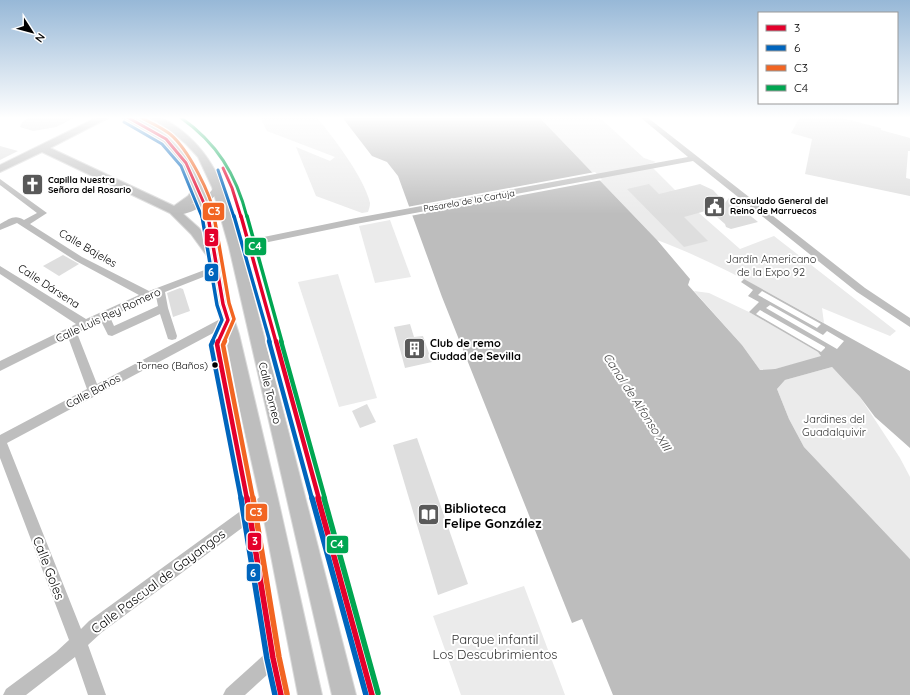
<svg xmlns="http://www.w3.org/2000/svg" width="910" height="695" viewBox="0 0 910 695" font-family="Quicksand,sans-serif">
	<rect width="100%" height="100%" fill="#fff"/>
	<!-- green -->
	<g fill="#ebebeb">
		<path d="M 260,117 L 316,117 C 332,135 365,179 370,203 C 370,206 369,209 368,212 L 362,213 L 316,196 L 296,147 L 330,161 L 335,157 L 267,131 Z"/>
		<path d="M 539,117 L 599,117 L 644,158 L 656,162 L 649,164 L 691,206 L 740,249 L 774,236 L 896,331 L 890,336 L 822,308 L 824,323 C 769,293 716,262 657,240 Z"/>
		<polygon points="390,220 411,277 375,283 359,226"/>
		<polygon points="338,274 377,398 339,407 298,282"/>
		<polygon points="694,291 709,293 749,312 818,352 822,357 775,369 760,370 742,345"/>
		<polygon points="832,367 860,397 900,458 910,477 910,559 804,447 789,419 777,389 785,380"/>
		<polygon points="524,586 565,695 461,695 433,616"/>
	</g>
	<!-- water -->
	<path fill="#bdbdbd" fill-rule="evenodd" d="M 342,117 L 539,117 L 657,240 L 690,279 L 688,285 L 742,345 L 760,370 L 775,369 L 821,356 L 818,352 L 749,312 L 759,302 L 748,296 L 753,290 L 741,282 L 744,279 L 910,371 L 910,448 L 875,417 L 860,397 L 832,367 L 785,380 L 777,389 L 789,419 L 804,447 L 910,559 L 910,695 L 613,695 L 582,619 L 572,623 L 442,297 L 398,176 L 387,162 L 372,156 ZM 762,291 L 821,324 L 817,328 L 758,295 ZM 770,305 L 823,335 L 827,331 L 844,341 L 837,349 L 766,308 ZM 760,310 L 825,347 L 825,348 L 821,352 L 756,314 Z"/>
	<!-- pier -->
	<polygon fill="#fff" points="595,172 602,180 410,216 407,207"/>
	<!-- building -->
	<g fill="#dedede">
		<polygon points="29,117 76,117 56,127 33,131 20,127 22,122"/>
		<polygon points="800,117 838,117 881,128 881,130 910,138 910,151 908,151 906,178 910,179 910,196 805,174 812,139 791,133"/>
		<polygon points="0,146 18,151 0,160"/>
		<polygon points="649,184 659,194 700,184 713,190 725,203 729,198 758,222 731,229 726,227 725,224 709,210 684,217 708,241 684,247 627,189"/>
		<polygon points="63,255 79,264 59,276 43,266"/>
		<polygon points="180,288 183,289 190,311 173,317 167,293"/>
		<polygon points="410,324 414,337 423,336 432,362 405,368 394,327"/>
		<polygon points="367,404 376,422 360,428 352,411"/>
		<polygon points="417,438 468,584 438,595 393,445"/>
	</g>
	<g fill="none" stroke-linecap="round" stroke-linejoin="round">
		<defs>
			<g id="major">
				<path d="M 98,117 L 110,117 L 50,148 L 174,206 L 188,196 L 193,189 C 184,168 171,145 149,133 C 141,128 129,125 122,117 C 153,115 186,151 199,177 C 219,217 221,263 231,307 C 233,316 236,325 239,334 C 252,389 265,444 278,499 C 293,564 307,630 322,695 L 298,695 L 260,499 L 217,308 L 210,260 L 191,234 L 170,213 L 42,152 L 0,172 L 0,165 ZM 197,200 L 206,237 L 199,228 L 181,212 Z"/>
				<path d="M 149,117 C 162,116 172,123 182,131 C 220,161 229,202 241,247 L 356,695 L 332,695 L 229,247 L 212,187 L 198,157 L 186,144 L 171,131 Z"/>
			</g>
		</defs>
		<!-- major casing -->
		<use href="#major" stroke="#dbdbdb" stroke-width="2"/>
		<!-- minor -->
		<g fill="#bebebe" fill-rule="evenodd">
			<polygon points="640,117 647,117 865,288 910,318 910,327 857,292 693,161 356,224 249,246 244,243 249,240 356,218 688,157"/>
			<path d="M 0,179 L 47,213 L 30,224 L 82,257 L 149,291 L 215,266 L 221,266 L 223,268 L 221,270 L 165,292 L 168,308 L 177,336 L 176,339 L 172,340 L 168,339 L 160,314 L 112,336 L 108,335 L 101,321 L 77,333 L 97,384 L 224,317 L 232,317 L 233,320 L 232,323 L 7,443 L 81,629 L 89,621 L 264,494 L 269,492 L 274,494 L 276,499 L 274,504 L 101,633 L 88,645 L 106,695 L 88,695 L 75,657 L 26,695 L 3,695 L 6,689 L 56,652 L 69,640 L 0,458 L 0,435 L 87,389 L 68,337 L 0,371 L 0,361 L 76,324 L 0,274 L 0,266 L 86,319 L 139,295 L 76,261 L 17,223 L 0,230 L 0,224 C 9,219 15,214 24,220 L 37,213 L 0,185 ZM 156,296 L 158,306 L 114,326 L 110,317 Z"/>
			<path d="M 215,186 L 221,186 L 222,188 C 215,199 183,223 171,211 L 172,209 C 191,205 203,203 215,186 Z"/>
			<polygon points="273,650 279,652 281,658 279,664 245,695 223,695 226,689 267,652"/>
		</g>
		<!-- major -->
		<use href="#major" fill="#bebebe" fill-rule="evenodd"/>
		<defs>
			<g id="bus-1-far3">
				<polyline points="127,117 166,139 186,163 207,210 208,217"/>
				<polyline points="223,168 232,188 241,217"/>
			</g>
			<g id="bus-1-far2">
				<polyline points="208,216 223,304 228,320 218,342"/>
				<polyline points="241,216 276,342"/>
			</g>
			<g id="bus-1-far1">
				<polyline points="218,341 217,344 247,499"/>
				<polyline points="276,341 319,499"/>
			</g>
			<g id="bus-1">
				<polyline points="247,498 273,658 281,695"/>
				<polyline points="318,498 372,695"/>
			</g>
			<g id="bus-2-far3">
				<polyline points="124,122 162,144 181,166 202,217"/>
				<polyline points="218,170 234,217"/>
			</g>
			<g id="bus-2-far2">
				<polyline points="202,216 217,305 222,320 212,342"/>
				<polyline points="234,216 270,342"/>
			</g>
			<g id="bus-2-far1">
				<polyline points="213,341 211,345 241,499"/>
				<polyline points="269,341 312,499"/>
			</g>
			<g id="bus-2">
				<polyline points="241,498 267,659 275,695"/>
				<polyline points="312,498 366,695"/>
			</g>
			<path id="bus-3-far3" d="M 140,117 C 149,122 161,127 170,134 C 188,149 211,194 215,217"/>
			<polyline id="bus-3-far2" points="214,216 229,303 234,319 224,342"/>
			<polyline id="bus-3-far1" points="225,341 223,345 253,499"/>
			<polyline id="bus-3" points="253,498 279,657 287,694"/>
			<path id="bus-4-far3" d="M 180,117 C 217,143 236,174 247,217"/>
			<polyline id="bus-4-far2" points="247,216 282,342"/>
			<polyline id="bus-4-far1" points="281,341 325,499"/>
			<polyline id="bus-4" points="324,498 378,693"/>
		</defs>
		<!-- bus-1-far3 casing -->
		<use href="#bus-1-far3" stroke="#fff" stroke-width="5"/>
		<!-- bus-1-far2 casing -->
		<use href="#bus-1-far2" stroke="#fff" stroke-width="6"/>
		<!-- bus-1-far1 casing -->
		<use href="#bus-1-far1" stroke="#fff" stroke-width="8"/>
		<!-- bus-1 casing -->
		<use href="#bus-1" stroke="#fff" stroke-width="8"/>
		<!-- bus-2-far3 casing -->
		<use href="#bus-2-far3" stroke="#fff" stroke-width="5"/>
		<!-- bus-2-far2 casing -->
		<use href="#bus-2-far2" stroke="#fff" stroke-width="6"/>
		<!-- bus-2-far1 casing -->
		<use href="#bus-2-far1" stroke="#fff" stroke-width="8"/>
		<!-- bus-2 casing -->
		<use href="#bus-2" stroke="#fff" stroke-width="8"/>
		<!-- bus-3-far3 casing -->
		<use href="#bus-3-far3" stroke="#fff" stroke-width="5"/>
		<!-- bus-3-far2 casing -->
		<use href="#bus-3-far2" stroke="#fff" stroke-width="6"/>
		<!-- bus-3-far1 casing -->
		<use href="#bus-3-far1" stroke="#fff" stroke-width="8"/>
		<!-- bus-3 casing -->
		<use href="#bus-3" stroke="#fff" stroke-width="8"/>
		<!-- bus-4-far3 casing -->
		<use href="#bus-4-far3" stroke="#fff" stroke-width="5"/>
		<!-- bus-4-far2 casing -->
		<use href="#bus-4-far2" stroke="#fff" stroke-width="6"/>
		<!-- bus-4-far1 casing -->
		<use href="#bus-4-far1" stroke="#fff" stroke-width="8"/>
		<!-- bus-4 casing -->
		<use href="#bus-4" stroke="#fff" stroke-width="8"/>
		<!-- bus-1-far3 -->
		<use href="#bus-1-far3" stroke="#e4002b" stroke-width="3"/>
		<!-- bus-1-far2 -->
		<use href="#bus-1-far2" stroke="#e4002b" stroke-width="3.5"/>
		<!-- bus-1-far1 -->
		<use href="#bus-1-far1" stroke="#e4002b" stroke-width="4.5"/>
		<!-- bus-1 -->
		<use href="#bus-1" stroke="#e4002b" stroke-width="5.5"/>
		<!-- bus-2-far3 -->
		<use href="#bus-2-far3" stroke="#0065bd" stroke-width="3"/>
		<!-- bus-2-far2 -->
		<use href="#bus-2-far2" stroke="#0065bd" stroke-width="3.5"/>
		<!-- bus-2-far1 -->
		<use href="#bus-2-far1" stroke="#0065bd" stroke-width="4.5"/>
		<!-- bus-2 -->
		<use href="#bus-2" stroke="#0065bd" stroke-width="5.5"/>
		<!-- bus-3-far3 -->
		<use href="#bus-3-far3" stroke="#f26522" stroke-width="3"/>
		<!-- bus-3-far2 -->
		<use href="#bus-3-far2" stroke="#f26522" stroke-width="3.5"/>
		<!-- bus-3-far1 -->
		<use href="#bus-3-far1" stroke="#f26522" stroke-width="4.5"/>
		<!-- bus-3 -->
		<use href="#bus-3" stroke="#f26522" stroke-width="5.5"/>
		<!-- bus-4-far3 -->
		<use href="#bus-4-far3" stroke="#00a651" stroke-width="3"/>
		<!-- bus-4-far2 -->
		<use href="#bus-4-far2" stroke="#00a651" stroke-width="3.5"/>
		<!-- bus-4-far1 -->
		<use href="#bus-4-far1" stroke="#00a651" stroke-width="4.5"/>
		<!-- bus-4 -->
		<use href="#bus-4" stroke="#00a651" stroke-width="5.5"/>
	</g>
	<!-- sky -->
	<linearGradient id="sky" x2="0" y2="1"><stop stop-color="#97b8d7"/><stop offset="0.55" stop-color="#fff"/><stop offset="1" stop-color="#fff" stop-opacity="0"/></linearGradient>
	<rect width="910" height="214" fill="url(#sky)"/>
	<!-- icons -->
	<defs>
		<symbol id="church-square" viewBox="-11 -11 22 22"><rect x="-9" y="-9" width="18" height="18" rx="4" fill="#595959" stroke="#fff"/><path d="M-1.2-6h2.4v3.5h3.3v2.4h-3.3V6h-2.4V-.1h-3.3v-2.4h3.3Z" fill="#fff"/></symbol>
		<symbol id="civic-square" viewBox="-11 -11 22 22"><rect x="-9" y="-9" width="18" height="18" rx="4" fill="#595959" stroke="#fff"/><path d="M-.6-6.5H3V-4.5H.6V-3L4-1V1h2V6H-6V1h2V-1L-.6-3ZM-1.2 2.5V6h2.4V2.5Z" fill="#fff"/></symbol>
		<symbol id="building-square" viewBox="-11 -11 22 22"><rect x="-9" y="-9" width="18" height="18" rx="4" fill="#595959" stroke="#fff"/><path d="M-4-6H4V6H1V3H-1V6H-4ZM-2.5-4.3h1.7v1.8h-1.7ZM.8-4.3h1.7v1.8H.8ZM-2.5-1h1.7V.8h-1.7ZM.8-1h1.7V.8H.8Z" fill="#fff"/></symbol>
		<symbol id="library-square" viewBox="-11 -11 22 22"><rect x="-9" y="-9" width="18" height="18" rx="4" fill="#595959" stroke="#fff"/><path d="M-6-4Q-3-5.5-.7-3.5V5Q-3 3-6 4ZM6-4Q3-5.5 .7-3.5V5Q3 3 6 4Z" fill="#fff"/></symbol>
	</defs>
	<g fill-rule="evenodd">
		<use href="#church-square" x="20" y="172" width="25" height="25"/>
		<use href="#civic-square" x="702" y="194" width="25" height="25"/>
		<use href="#building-square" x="402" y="336" width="25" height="25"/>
		<use href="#library-square" x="416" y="502" width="25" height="25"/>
	</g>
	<!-- markers -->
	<circle fill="#000" stroke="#fff" stroke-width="1.5" cx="215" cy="365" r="3.5"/>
	<g text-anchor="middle" stroke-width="4" stroke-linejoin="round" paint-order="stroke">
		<!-- far-poi labels -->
		<g font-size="9" font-weight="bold" fill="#000" stroke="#fff" text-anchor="start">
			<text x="48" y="183">Capilla Nuestra<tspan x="48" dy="10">Señora del Rosario</tspan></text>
			<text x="730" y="204">Consulado General del<tspan x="730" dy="10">Reino de Marruecos</tspan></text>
		</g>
		<!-- far-street labels -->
		<g font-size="9" fill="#000" stroke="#fff">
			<text transform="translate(469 201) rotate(-10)" y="3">Pasarela de la Cartuja</text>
		</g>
		<!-- bus labels -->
		<g font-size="10" fill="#000" stroke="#fff" text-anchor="end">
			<text x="208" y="369">Torneo (Baños)</text>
		</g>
		<!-- street labels -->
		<g font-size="11" fill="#000" stroke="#fff">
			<text transform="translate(88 248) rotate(30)" y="4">Calle Bajeles</text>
			<text transform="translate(49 286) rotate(33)" y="4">Calle Dársena</text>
			<text transform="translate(108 315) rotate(-25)" y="4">Calle Luis Rey Romero</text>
			<text transform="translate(93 391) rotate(-28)" y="4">Calle Baños</text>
			<text transform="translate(270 393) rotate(76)" y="4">Calle Torneo</text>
		</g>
		<!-- park labels -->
		<g font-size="11" fill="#313131" stroke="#fff">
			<text x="771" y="263">Jardín Americano<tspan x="771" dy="13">de la Expo 92</tspan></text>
			<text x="834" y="423">Jardines del<tspan x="834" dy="13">Guadalquivir</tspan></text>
		</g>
		<!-- poi labels -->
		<g font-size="11" font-weight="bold" fill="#000" stroke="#fff" text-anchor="start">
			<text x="430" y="347">Club de remo<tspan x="430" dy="13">Ciudad de Sevilla</tspan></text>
		</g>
		<!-- water labels -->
		<g font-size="12" font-style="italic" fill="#424242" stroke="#fff">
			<text transform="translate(637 402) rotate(57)" y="4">Canal de Alfonso XIII</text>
		</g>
		<!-- near-poi labels -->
		<g font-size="13" font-weight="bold" fill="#000" stroke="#fff" text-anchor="start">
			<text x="444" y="513">Biblioteca<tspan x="444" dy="15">Felipe González</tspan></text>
		</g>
		<!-- near-street labels -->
		<g font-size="13" fill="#000" stroke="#fff">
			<text transform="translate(49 568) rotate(69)" y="5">Calle Goles</text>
			<text transform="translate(158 581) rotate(-37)" y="5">Calle Pascual de Gayangos</text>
		</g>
		<!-- near-park labels -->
		<g font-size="13" fill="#313131" stroke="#fff">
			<text x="495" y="644">Parque infantil<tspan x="495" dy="15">Los Descubrimientos</tspan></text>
		</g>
	</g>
	<g stroke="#fff" stroke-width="1.5">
		<rect x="202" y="202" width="23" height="19" rx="4" fill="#f26522"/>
		<rect x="204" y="228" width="15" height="19" rx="4" fill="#e4002b"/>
		<rect x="244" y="237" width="23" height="19" rx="4" fill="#00a651"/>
		<rect x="204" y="263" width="15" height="19" rx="4" fill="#0065bd"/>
		<rect x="245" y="503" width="23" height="19" rx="4" fill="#f26522"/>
		<rect x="247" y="532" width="15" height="19" rx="4" fill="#e4002b"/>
		<rect x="326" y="535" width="23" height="19" rx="4" fill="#00a651"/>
		<rect x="246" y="563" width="15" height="19" rx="4" fill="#0065bd"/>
	</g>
	<g font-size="11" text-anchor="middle" font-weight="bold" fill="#fff">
		<text x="214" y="215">C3</text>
		<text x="212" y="242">3</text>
		<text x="255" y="250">C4</text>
		<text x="211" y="276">6</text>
		<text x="256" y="516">C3</text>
		<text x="255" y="545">3</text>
		<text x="337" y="548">C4</text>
		<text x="253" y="577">6</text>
	</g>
	<!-- legend -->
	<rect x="758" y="12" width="140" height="92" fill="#ffffff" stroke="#999999"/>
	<rect x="766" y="25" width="20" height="6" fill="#e4002b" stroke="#999999"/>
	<text x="794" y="32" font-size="12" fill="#000000">3</text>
	<rect x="766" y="45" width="20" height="6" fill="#0065bd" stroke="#999999"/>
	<text x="794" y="52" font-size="12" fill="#000000">6</text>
	<rect x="766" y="65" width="20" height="6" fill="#f26522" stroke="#999999"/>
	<text x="794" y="72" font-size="12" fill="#000000">C3</text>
	<rect x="766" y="85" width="20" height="6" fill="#00a651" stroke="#999999"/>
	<text x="794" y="92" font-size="12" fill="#000000">C4</text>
	<!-- north arrow -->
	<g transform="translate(32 32) rotate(126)" stroke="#ffffff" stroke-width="3" paint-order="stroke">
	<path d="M0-3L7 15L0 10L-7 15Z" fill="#000000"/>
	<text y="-6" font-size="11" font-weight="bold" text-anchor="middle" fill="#000000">N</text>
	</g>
</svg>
